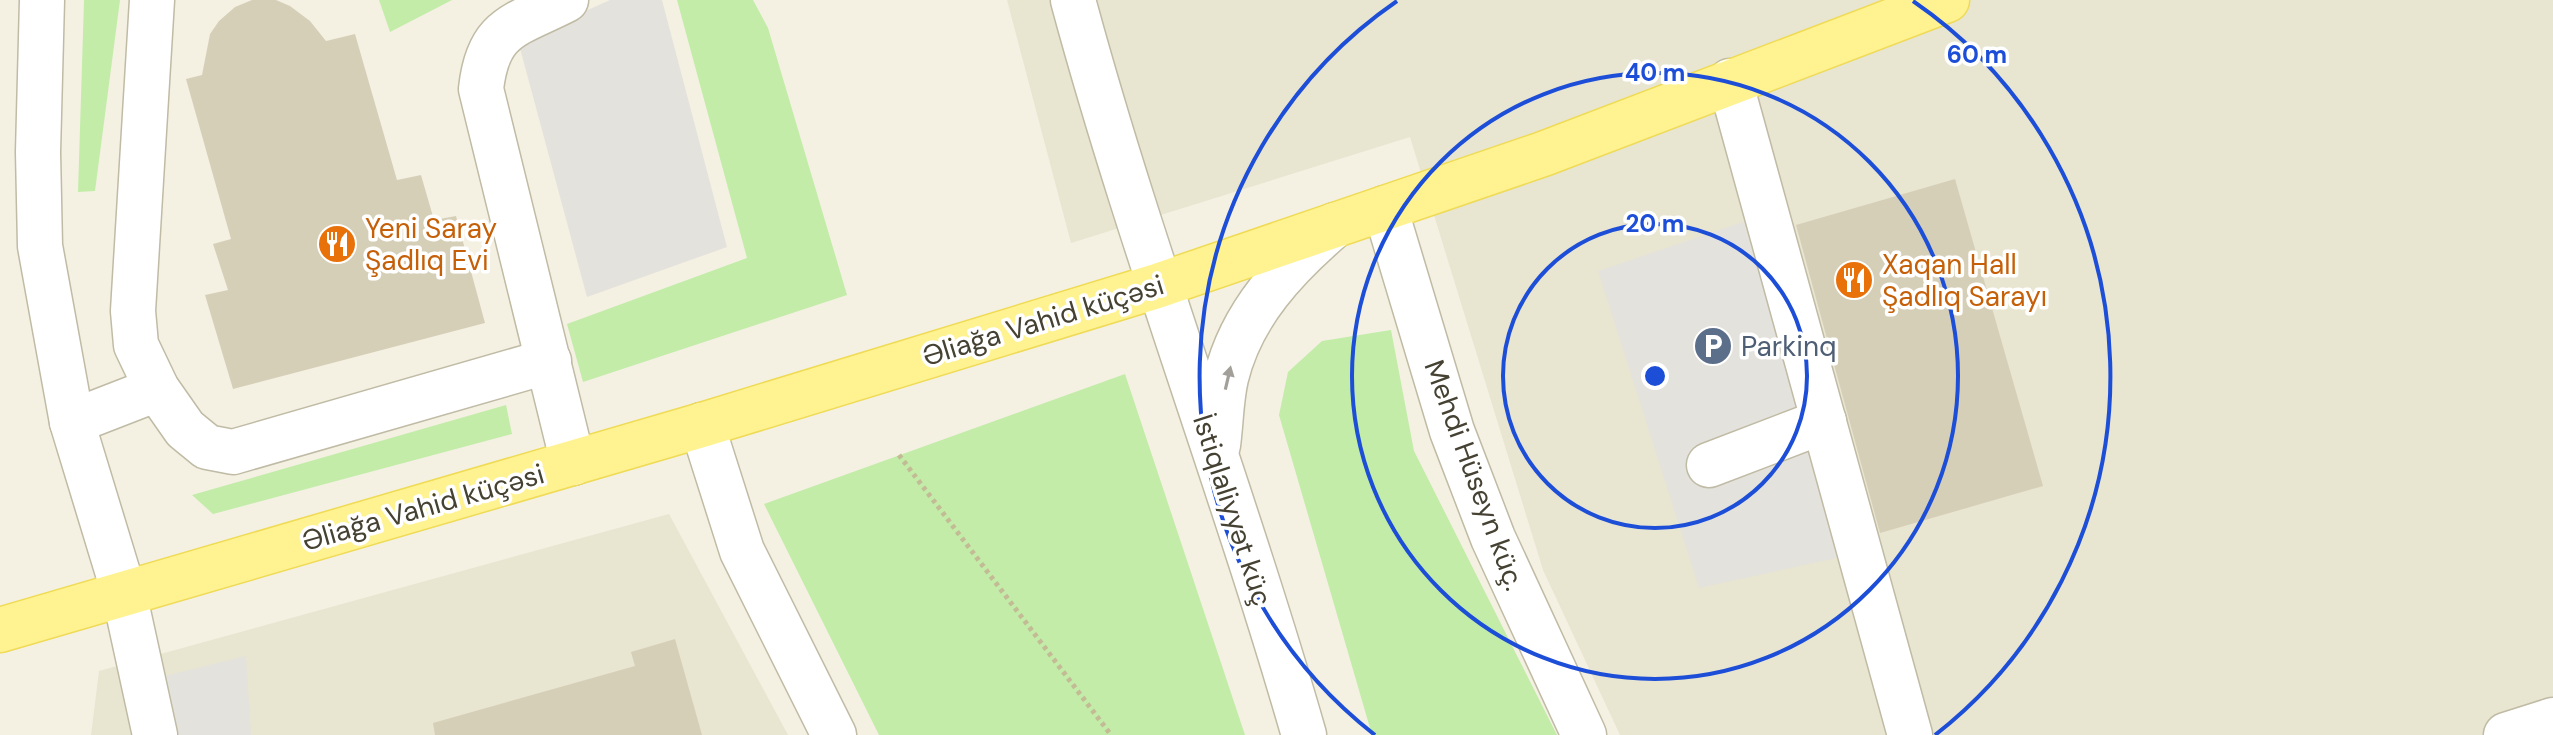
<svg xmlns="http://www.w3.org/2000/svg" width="2553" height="735" viewBox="0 0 2553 735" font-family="'DM Sans',sans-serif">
	<rect width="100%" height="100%" fill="#f4f1e3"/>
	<!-- residential -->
	<g fill="#e8e5d1">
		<polygon points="1007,0 2553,0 2553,735 1620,735 1543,570 1410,137 1071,243"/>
		<polygon points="669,514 788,735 91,735 99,671"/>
	</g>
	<!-- green -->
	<g fill="#c2eca8">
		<polygon points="84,0 120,0 95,191 78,192"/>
		<polygon points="379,0 452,0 390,32"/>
		<polygon points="677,0 753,0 768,28 847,295 583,382 567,324 747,258"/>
		<polygon points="1391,330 1414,451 1557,735 1372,735 1279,415 1288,372 1322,341"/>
		<polygon points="1125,374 1245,735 879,735 764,504"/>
		<polygon points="506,405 512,434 213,514 192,495"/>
	</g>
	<!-- parking -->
	<g fill="#e4e2dc">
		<polygon points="610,0 662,0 727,247 587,297 518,41"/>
		<polygon points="1767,214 1860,553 1699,588 1598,271"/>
		<polygon points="246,656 251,735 155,735 145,681"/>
	</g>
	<!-- building -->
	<g fill="#d6cfb8">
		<polygon points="252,0 276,0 290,6 310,21 326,41 355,34 397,180 421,175 434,220 456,216 485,323 233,389 205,295 228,290 213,244 231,239 186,79 202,75 210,34 219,21 235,7"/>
		<polygon points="1955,179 2043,486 1880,533 1796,225"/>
		<polygon points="675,639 702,735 435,735 433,723 635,666 631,652"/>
	</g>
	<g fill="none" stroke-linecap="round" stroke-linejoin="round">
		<defs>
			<g id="minor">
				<polyline points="42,0 38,152 40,246 72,422 124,593 155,735"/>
				<polyline points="152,0 133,311 136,345 157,389 185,429 207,447 233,452 549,361"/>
				<path d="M 566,0 C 515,26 488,26 481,89 L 573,463"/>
				<path d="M 1073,0 C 1140,248 1233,488 1304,735"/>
				<polyline points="1730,81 1910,735"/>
				<polyline points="1385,208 1452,431 1493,538 1584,735"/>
				<polyline points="72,422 157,389"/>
				<polyline points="702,425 742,551 834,735"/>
				<path d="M 1218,445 C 1221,423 1221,399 1226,378 C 1241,314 1287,266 1335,225"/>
				<polyline points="1709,465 1824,421"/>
				<polyline points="2506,735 2553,720"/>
			</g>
			<polyline id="major" points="0,630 702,425 1157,286 1543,154 1947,0"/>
		</defs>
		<!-- minor casing -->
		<use href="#minor" stroke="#c0bba5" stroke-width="47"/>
		<!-- major casing -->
		<use href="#major" stroke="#efdb56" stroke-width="47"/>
		<!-- path -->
		<polyline stroke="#c3bb95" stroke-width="5" stroke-dasharray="4 4" stroke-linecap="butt" points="899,455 1111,735"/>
		<!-- minor -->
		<use href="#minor" stroke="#fff" stroke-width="44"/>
		<!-- major -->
		<use href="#major" stroke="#fff291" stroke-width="44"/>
	</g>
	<!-- one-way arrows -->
	<defs><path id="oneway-solid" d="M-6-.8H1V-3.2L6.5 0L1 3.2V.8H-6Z" transform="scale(2)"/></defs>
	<use fill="#a2a099" href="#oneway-solid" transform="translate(1228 378) rotate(-77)"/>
	<!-- distance rings -->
	<g fill="none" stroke="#1d4ed8" stroke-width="4">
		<circle cx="1655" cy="376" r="152"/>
		<circle cx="1655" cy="376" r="303"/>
		<path d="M1375 735A455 455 0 0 1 1397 1M1913 1A455 455 0 0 1 1935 735"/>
	</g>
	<!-- icons -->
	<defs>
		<symbol id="restaurant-disc" viewBox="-11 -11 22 22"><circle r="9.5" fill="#e8710a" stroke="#fff"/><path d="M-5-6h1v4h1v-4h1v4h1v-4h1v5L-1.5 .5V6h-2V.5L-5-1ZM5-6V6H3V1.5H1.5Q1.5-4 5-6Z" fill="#fff"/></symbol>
		<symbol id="parking-disc" viewBox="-11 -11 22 22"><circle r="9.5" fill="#5c6f8a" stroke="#fff"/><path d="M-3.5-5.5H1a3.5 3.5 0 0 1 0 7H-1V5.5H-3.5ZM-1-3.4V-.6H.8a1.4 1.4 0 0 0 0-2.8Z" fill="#fff"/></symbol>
	</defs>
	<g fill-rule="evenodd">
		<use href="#restaurant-disc" x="315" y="222" width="44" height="44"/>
		<use href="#restaurant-disc" x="1832" y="258" width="44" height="44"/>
		<use href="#parking-disc" x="1691" y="324" width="44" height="44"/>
	</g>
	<g text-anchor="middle" stroke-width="7" stroke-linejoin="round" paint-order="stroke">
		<!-- food labels -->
		<g font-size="28" fill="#c56008" stroke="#fff" text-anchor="start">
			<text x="365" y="238">Yeni Saray<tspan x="365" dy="32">Şadlıq Evi</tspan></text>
			<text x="1882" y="274">Xaqan Hall<tspan x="1882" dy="32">Şadlıq Sarayı</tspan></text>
		</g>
		<!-- street labels -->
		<g font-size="28" fill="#464233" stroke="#fff">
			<text transform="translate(1043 320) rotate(-17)" y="10">Əliağa Vahid küçəsi</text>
			<text transform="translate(1475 475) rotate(70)" y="10">Mehdi Hüseyn küç.</text>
			<text transform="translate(423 507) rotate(-16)" y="10">Əliağa Vahid küçəsi</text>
			<text transform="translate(1233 510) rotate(72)" y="10">İstiqlaliyyət küç</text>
		</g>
		<!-- service labels -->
		<g font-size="28" fill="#4e5e75" stroke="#fff" text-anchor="start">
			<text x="1741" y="356">Parkinq</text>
		</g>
	</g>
	<circle cx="1655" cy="376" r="12" fill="#1d4ed8" stroke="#fff" stroke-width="4"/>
	<g font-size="24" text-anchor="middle" font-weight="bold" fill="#1d4ed8" stroke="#fff" stroke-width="7" stroke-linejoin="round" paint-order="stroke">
		<text x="1977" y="63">60 m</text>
		<text x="1655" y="81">40 m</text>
		<text x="1655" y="232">20 m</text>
	</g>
</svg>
